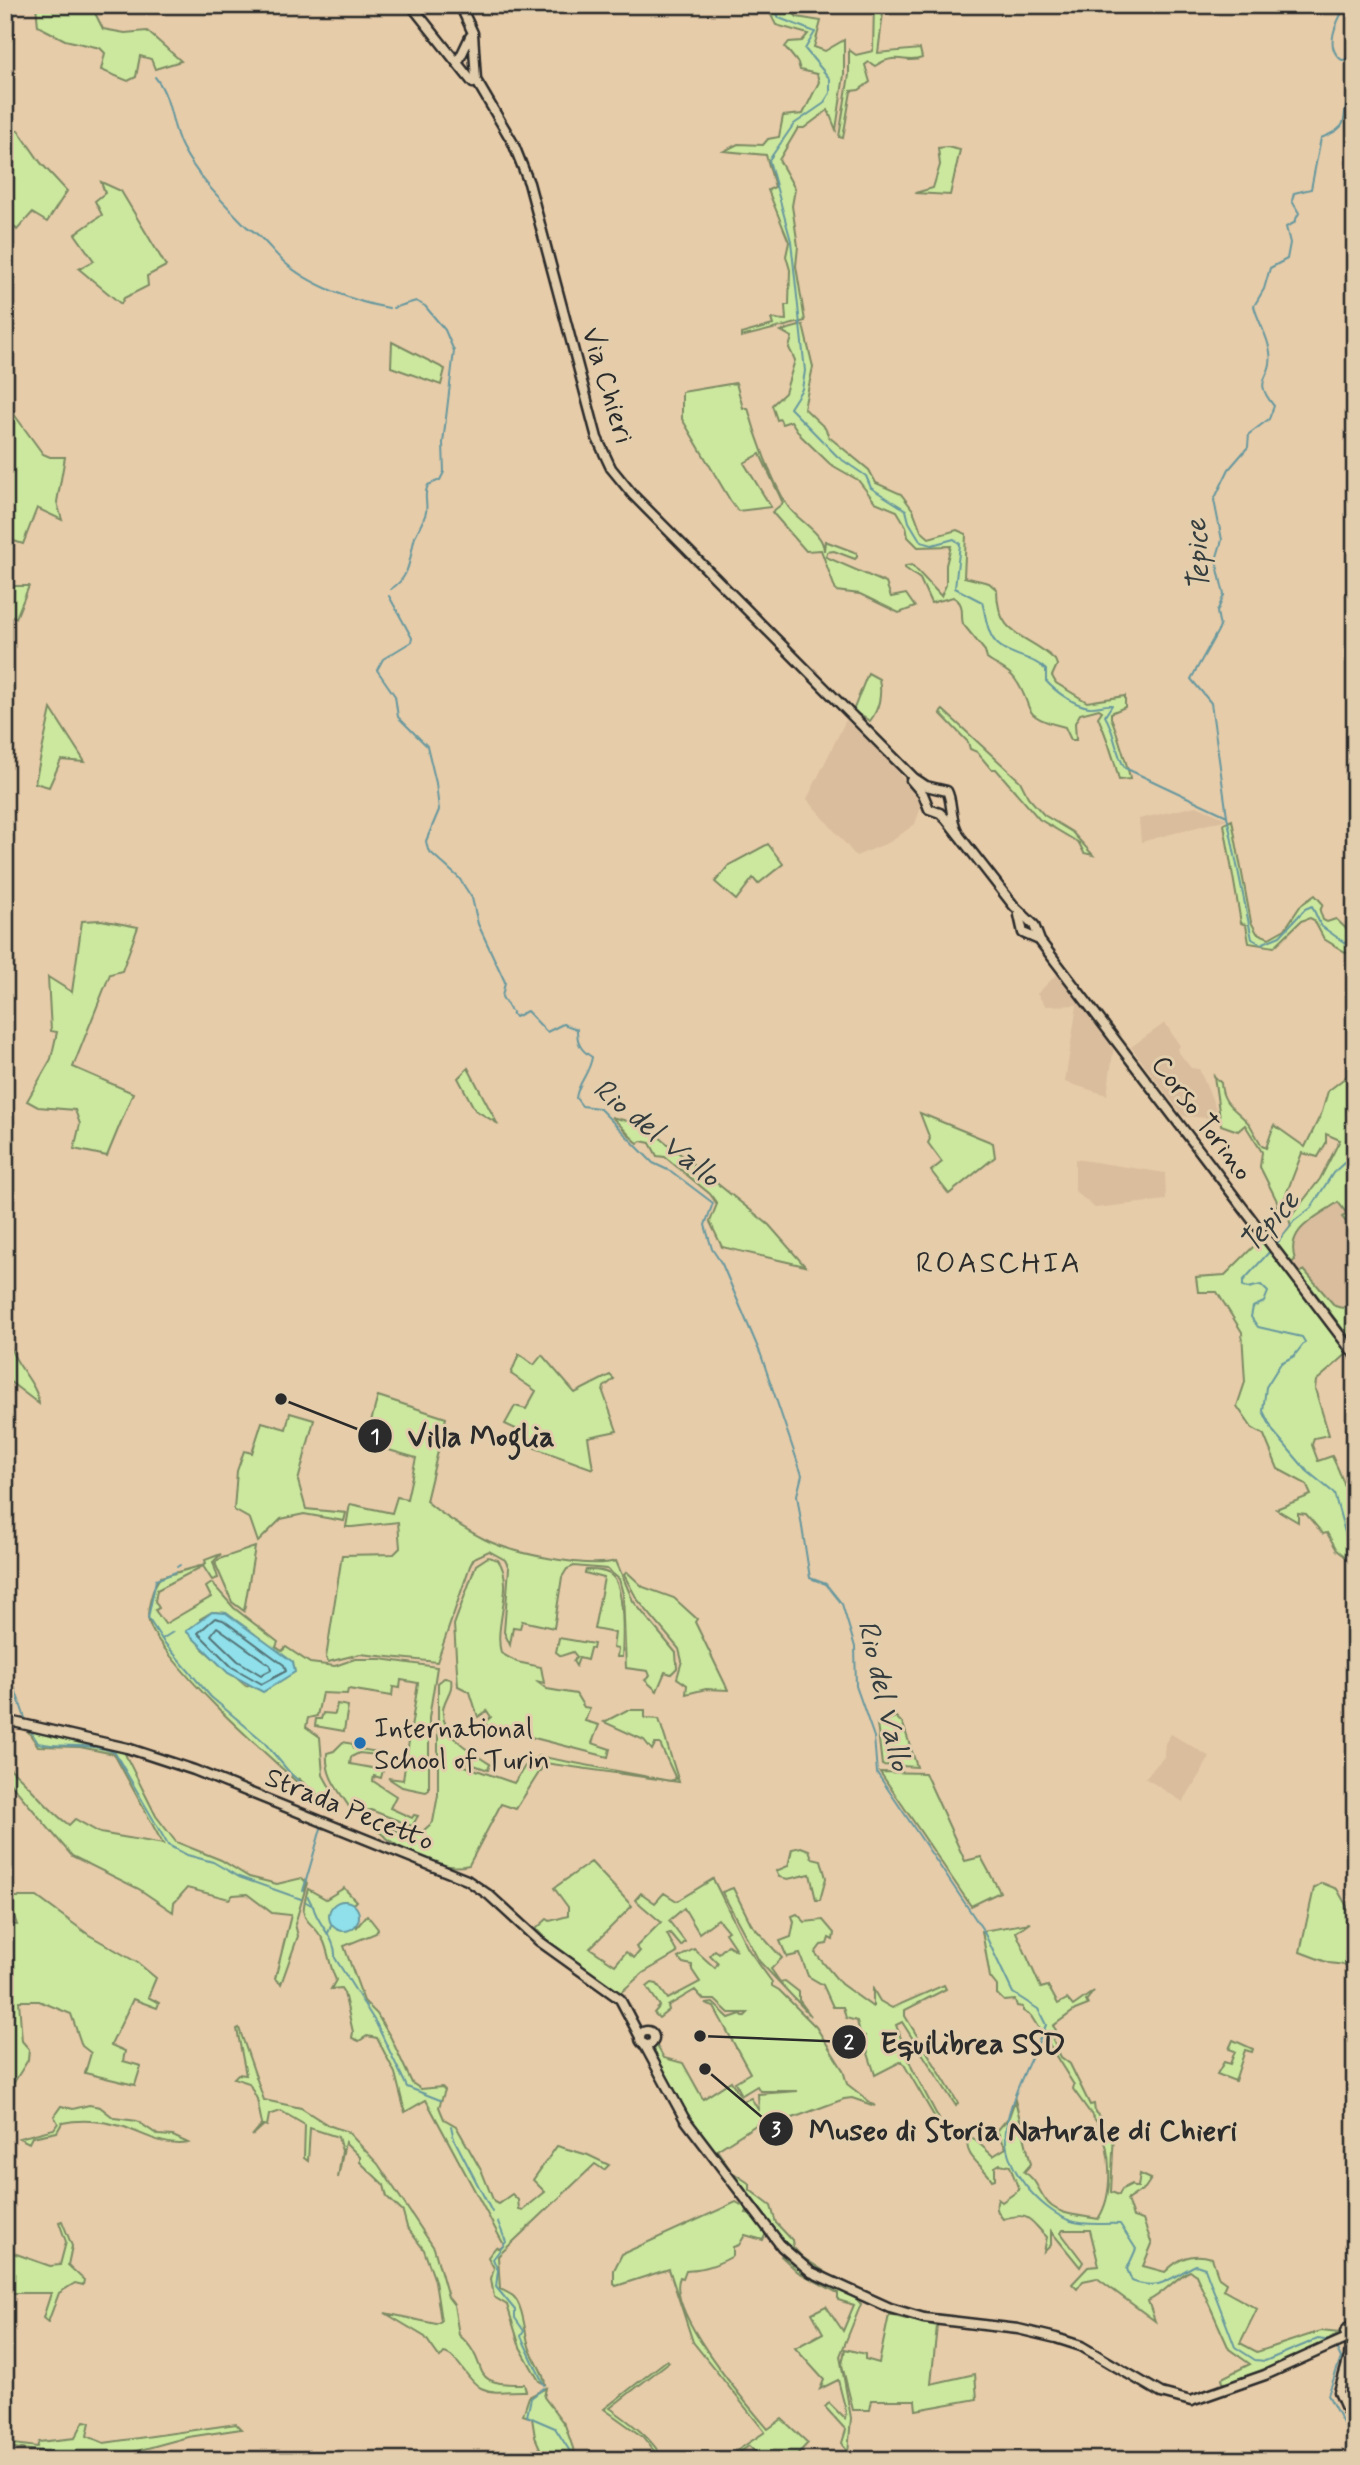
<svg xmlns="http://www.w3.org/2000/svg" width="1360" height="2465" viewBox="0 0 1360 2465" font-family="Mynerve,sans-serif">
	<rect width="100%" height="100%" fill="#e7cca9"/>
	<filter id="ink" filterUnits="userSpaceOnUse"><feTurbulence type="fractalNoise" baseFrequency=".0143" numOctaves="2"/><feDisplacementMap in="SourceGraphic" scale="14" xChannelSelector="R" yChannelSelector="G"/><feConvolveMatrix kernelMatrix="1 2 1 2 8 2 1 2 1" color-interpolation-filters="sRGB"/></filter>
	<g filter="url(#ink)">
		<!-- built -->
		<g fill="#d9bd9d">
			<polygon points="846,720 891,763 922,804 915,824 890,842 856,856 807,799"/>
			<polygon points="1196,806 1227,819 1141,842 1139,819"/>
			<polygon points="1058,973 1114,1046 1107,1095 1065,1082 1077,1005 1046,1006 1037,994"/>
			<polygon points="1165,1023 1180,1046 1177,1050 1191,1068 1199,1069 1218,1113 1208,1118 1183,1116 1131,1047"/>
			<polygon points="1075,1159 1165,1173 1166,1200 1095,1208 1075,1191"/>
			<polygon points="1345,1196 1355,1210 1355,1345 1291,1263 1295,1260 1291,1248 1295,1234"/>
			<polygon points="1171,1734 1210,1757 1183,1802 1145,1778 1164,1757 1165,1743"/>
		</g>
		<!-- green -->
		<g fill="#cce89e" stroke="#7c8a64" stroke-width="2" fill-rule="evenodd">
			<polygon points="36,5 91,5 103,29 125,33 147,31 181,61 155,69 151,59 140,56 136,77 128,81 101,70 105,53 100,48 65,40 38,26"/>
			<polygon points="766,5 786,5 797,17 821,21 814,47 825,51 844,40 844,75 836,130 828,110 804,128 798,128 779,160 795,189 792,206 798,246 796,266 805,321 741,337 741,334 773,325 771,319 786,320 785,305 789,305 790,270 786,256 789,242 768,190 775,187 766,155 724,151 738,144 763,145 768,139 779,137 783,116 803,114 819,82 817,74 800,70 798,63 785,47 789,42 802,41 808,34 776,25"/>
			<path d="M 874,5 L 884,5 L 878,53 L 920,49 L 922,58 C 906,65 898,51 875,66 L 869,62 L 865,65 L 870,82 L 859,90 L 851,91 L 843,138 L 839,137 L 849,75 L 849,50 L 856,55 L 873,51 Z"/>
			<polygon points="18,130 41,163 67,191 47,222 32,213 17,230 5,216 5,137"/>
			<polygon points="947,147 960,150 950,195 915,193 933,188 940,165 938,148"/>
			<polygon points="101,182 121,191 166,266 147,276 148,286 124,298 121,304 79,269 94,261 75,234 102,215 95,201 105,193"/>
			<path d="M 803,325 L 813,367 L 804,408 L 825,428 L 829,437 L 869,470 L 876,483 L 901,494 L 913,510 L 921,531 L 929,538 L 957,530 L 966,534 L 964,577 L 989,583 L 997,590 C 997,639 1028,633 1055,660 L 1057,665 L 1052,676 L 1056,683 L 1087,702 L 1125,696 L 1125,707 L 1111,713 L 1111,718 C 1114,723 1130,774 1130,779 L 1119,780 C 1114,758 1108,740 1098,717 L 1102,711 L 1099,709 L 1080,714 L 1075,723 L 1076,740 L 1071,740 L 1065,727 C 1017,716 1036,708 1015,679 C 1008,669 996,666 987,659 L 985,651 L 963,624 C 960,614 966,604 953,597 L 931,603 L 920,579 L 905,568 L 905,566 L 912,565 L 941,596 L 946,585 L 946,565 L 951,546 L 918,547 L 908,537 L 906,526 L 897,511 L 875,502 L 858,480 L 830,464 L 801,436 L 791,421 L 782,424 L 780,419 L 777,420 L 772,405 L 785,393 L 795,360 L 789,348 L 792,337 L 781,331 Z"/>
			<polygon points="392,342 445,369 441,385 391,367"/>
			<path d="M 736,383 L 743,408 L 748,408 C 756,437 771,479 787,505 C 796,520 824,532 824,551 L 825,541 L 857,553 L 857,557 L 855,559 L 834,551 L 827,552 L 826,557 L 886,583 L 891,597 L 906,594 L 915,607 L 899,613 L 860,594 L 836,591 L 821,550 L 806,551 L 772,512 L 783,503 L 760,454 L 744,463 L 771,507 L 738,511 L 730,500 L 682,419 L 682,392 Z"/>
			<polygon points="5,402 43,454 50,457 65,457 57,502 62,520 37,508 23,544 14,541 5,562"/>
			<polygon points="5,580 14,586 29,586 16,618 5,613"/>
			<path d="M 868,673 L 879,679 C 882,694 879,709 870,721 L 853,711 Z"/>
			<polygon points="51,709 85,762 61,760 49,787 35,783"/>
			<polygon points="943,710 1020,781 1028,797 1044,815 1072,832 1093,855 1084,853 1079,843 1039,819 996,769 991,769 977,752 970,749 968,742 940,713"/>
			<polygon points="1232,820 1251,922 1257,933 1269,938 1285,929 1301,905 1315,895 1323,904 1320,911 1323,920 1327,922 1336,919 1355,937 1355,958 1324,939 1314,920 1310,918 1301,921 1274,947 1249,943 1246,925 1241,923 1224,824"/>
			<polygon points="768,844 783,864 758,884 753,878 736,900 715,882 729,865"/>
			<polygon points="101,920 138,927 122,971 110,974 73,1067 133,1093 107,1156 74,1149 80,1124 75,1110 38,1107 27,1101 51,1059 57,1032 51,1031 48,977 72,992 82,921"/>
			<polygon points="468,1068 497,1123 475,1110 458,1078"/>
			<path d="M 1355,1070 L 1355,1233 L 1342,1217 L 1347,1214 L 1338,1202 C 1316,1218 1285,1229 1295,1260 L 1291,1263 L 1276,1244 L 1291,1226 L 1289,1219 L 1320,1179 L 1340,1140 L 1326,1134 L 1326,1143 L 1318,1157 L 1302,1153 L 1282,1205 L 1267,1227 L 1278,1203 L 1260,1167 L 1262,1152 L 1245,1125 L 1238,1131 L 1221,1125 L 1214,1076 L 1221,1083 C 1222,1106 1237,1109 1250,1125 C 1254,1132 1258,1139 1262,1146 L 1266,1148 L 1274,1125 L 1305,1147 L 1322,1112 L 1328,1091 Z"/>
			<polygon points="920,1113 993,1143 995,1157 949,1194 931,1171 942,1162 928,1143 930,1139"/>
			<path d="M 611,1117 L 644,1125 L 769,1225 L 805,1266 L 722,1247 L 710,1222 L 717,1204 L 710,1194 L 665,1157 L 657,1156 L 650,1143 L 641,1141 L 638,1143 C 627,1135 622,1125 611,1117 Z"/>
			<path d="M 1258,1242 L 1265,1244 L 1348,1353 L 1316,1381 L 1315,1389 L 1329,1435 L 1314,1438 L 1312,1445 L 1318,1461 L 1332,1456 C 1351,1494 1355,1521 1355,1564 L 1337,1550 L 1327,1533 L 1323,1534 L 1306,1514 L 1298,1513 L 1298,1522 L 1276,1509 L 1311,1495 L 1306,1484 L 1278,1469 L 1264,1435 L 1252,1428 L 1237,1406 L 1245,1382 L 1242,1332 L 1217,1292 L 1198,1292 L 1196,1277 L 1225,1275 Z"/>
			<polygon points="1304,1270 1335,1306 1342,1308 1355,1300 1355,1345 1300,1273"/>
			<path d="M 5,1316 C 13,1325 8,1337 11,1349 C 17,1367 38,1385 39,1404 L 5,1378 Z"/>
			<polygon points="519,1354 534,1365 542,1355 575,1393 610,1375 614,1379 604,1387 603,1392 617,1431 588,1437 593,1469 535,1448 516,1429 505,1424 515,1406 526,1409 536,1391 511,1374"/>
			<path d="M 378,1396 L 446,1418 L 426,1501 C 443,1516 463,1528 484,1539 C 511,1553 587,1569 616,1561 L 633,1601 L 676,1653 L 677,1668 L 671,1674 L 665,1672 L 657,1691 L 645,1680 L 650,1676 L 648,1671 L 626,1668 L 623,1594 L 619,1579 L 607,1569 L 574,1566 L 567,1569 L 562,1577 L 554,1628 L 522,1621 L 520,1628 L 513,1627 L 510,1645 L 504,1632 L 509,1568 L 505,1560 L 489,1551 L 474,1558 L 470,1566 L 437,1662 L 360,1654 L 328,1662 L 326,1658 L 342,1555 L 394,1554 L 400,1548 L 398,1522 L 352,1527 L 346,1527 L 350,1504 L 392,1513 L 397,1497 L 407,1499 L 416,1458 L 365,1443 Z"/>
			<polygon points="290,1413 314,1420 298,1481 306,1509 346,1513 344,1521 304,1514 281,1519 258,1542 250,1519 234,1510 237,1471 244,1451 252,1453 262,1422 286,1429"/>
			<polygon points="255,1547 244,1611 232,1602 215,1563 219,1559"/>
			<path d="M 221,1554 L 213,1562 L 218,1578 L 212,1580 L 203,1566 L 157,1590 L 155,1601 L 159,1608 L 155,1610 L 165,1624 L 211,1597 L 206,1587 L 212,1583 L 234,1608 L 278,1642 L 276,1647 L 282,1651 L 286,1647 L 310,1663 L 335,1666 L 355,1659 L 381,1659 L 437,1667 L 429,1718 L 429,1790 L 426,1792 L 402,1787 L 388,1778 L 403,1780 L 418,1683 L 401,1680 L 400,1688 L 393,1687 L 392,1696 L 348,1689 L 347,1694 L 322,1693 L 317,1716 L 308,1718 L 306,1727 L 320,1737 L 323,1775 L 333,1793 L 324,1801 L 298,1778 L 302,1787 C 256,1744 208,1703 169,1654 C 162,1645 152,1634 149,1622 C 146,1612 153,1584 161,1577 L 200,1566 L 206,1563 L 205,1560 ZM 212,1612 L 226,1613 L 292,1665 L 246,1686 L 203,1649 L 200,1619 Z"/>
			<path d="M 488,1557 L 498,1560 C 516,1585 493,1625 501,1653 L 517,1662 L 541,1667 L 544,1683 L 536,1681 L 547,1689 L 576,1694 L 584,1707 L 590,1708 L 585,1721 L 599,1725 L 592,1743 L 610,1749 L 608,1757 L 488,1726 L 484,1723 L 491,1717 L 487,1711 L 478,1717 L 470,1692 L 458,1686 L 454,1625 L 476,1565 Z"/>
			<path d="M 586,1570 C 594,1570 606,1570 612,1576 C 625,1587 623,1640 622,1657 L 617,1657 L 618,1649 L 613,1648 L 615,1633 L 594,1629 L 604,1578 L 585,1573 Z"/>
			<polygon points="627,1572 643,1587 674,1598 697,1619 695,1622 728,1690 706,1689 686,1694 687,1685 677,1678 682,1661 679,1649 637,1599 624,1575"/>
			<polygon points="559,1638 594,1644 593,1649 590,1648 587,1660 579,1658 576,1666 573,1661 577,1657 573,1652 561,1656 556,1652"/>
			<path d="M 444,1678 L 451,1679 C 453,1690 447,1695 444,1705 C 436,1732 472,1753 490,1764 L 488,1770 L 463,1761 L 462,1765 L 514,1783 L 525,1766 L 530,1767 L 538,1756 L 670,1781 L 676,1779 L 660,1744 L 655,1744 L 652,1750 L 644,1740 L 604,1722 L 627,1710 L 645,1710 L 645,1718 L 659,1719 L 679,1782 L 545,1763 L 516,1809 L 501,1804 L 469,1865 C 435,1873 395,1848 371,1824 L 409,1834 L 423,1831 L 433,1822 L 438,1795 L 438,1683 Z"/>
			<polygon points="337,1704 348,1706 344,1731 315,1726 316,1719 321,1719 323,1713 335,1714"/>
			<polygon points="896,1717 903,1724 917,1767 882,1765 877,1723"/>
			<path d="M 25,1727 L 123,1750 L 156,1816 L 176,1842 L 221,1860 L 249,1877 L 277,1884 L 302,1878 L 307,1883 L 295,1924 L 298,1936 L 281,1984 L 275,1979 L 291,1915 L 272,1913 L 247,1894 L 233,1895 L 229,1899 L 187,1888 L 174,1903 L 173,1912 L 139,1889 L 72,1856 L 5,1777 L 5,1753 L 8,1767 C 30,1784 44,1807 69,1825 L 75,1819 L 100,1833 L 163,1844 L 114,1754 L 80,1747 L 38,1746 Z"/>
			<path d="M 343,1742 L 353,1744 L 353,1748 L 378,1752 L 377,1755 L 359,1753 L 351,1757 L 350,1764 L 383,1770 L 381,1778 L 374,1776 L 373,1781 L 396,1796 L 390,1808 L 412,1818 L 414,1815 L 418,1816 L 412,1826 L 371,1810 L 353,1813 C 341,1792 325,1779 327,1753 L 334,1751 Z"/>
			<polygon points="880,1772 925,1773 965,1861 981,1857 1000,1892 971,1906"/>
			<polygon points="801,1847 809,1850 812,1858 821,1860 826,1878 820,1900 816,1900 810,1874 788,1879 779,1877 776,1871 788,1866 792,1849"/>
			<path d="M 591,1862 L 632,1906 L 590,1948 L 615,1965 L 626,1952 L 634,1958 L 640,1951 L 636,1947 L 661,1922 L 635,1900 L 641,1893 L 655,1903 L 664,1893 L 677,1901 L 713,1879 L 748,1949 L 772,1982 L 772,1986 L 779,1990 L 816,2027 L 843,2070 L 847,2084 L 875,2106 L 852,2098 L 844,2099 L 790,2119 L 756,2125 L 717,2150 L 732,2172 L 750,2184 L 750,2190 L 771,2206 L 776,2223 L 792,2240 L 793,2247 L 802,2257 L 843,2283 C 825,2277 805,2268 792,2254 C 765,2225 646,2075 655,2043 L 664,2058 L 683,2063 L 703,2099 L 731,2081 L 743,2101 L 751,2098 L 759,2111 L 758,2094 L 798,2091 L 760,2091 L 757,2086 L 742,2095 L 735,2082 L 750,2073 L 714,2007 L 705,2004 L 713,2003 L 729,2018 L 741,2014 L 744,2017 L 748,2013 L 729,2013 L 715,2000 L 704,2000 L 695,1990 L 668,2006 L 669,2010 L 659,2018 L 654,2013 L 660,2006 L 647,1987 L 652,1983 L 657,1984 L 668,1999 L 700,1982 L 692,1970 L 692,1965 L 683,1963 L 678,1958 L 694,1949 L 715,1968 L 718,1963 L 710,1955 L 715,1950 L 719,1953 L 728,1945 L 737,1951 L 725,1933 L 728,1931 L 718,1919 L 699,1933 L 684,1908 L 669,1921 L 685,1942 L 681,1946 L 670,1933 L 667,1934 L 677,1953 L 643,1973 L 619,1994 L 561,1954 L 536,1929 L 547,1919 L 550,1921 L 568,1916 L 568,1907 L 554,1888 Z"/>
			<polygon points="1322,1883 1337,1889 1353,1917 1346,1945 1345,1965 1329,1963 1300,1952 1314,1888"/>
			<path d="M 344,1888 L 356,1901 L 353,1904 L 347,1902 L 357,1927 L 367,1915 L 378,1929 L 376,1933 L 344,1946 L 364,2001 L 377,2014 L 391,2038 L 412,2083 L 421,2089 L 442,2087 L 445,2090 L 439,2107 L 444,2119 L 456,2126 L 482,2172 L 494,2202 L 498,2204 L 512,2194 L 518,2200 L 519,2209 L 523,2210 L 545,2192 L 533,2180 L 557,2146 L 588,2155 L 609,2165 L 604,2170 L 595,2164 L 498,2256 L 500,2289 C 504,2291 511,2294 514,2297 C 524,2307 525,2337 530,2349 C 534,2360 544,2372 545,2384 L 539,2381 L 520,2347 L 507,2305 L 494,2297 L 491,2279 L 494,2268 L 488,2257 L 496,2247 L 500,2249 L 504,2245 L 426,2100 L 405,2112 L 395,2073 L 377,2038 L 367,2036 L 359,2041 L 352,2038 L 353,2032 L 344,1993 L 341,1988 L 331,1989 L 336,1980 C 330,1968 329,1954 324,1942 C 311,1915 296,1928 308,1889 L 326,1899 Z"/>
			<polygon points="733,1888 751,1924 782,1958 771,1969 780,1982 785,1981 799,1992 799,2000 811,2016 759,1961 722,1892"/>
			<polygon points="5,1897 37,1897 89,1935 138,1963 156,1978 148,1997 159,2003 157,2008 133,1999 111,2045 125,2051 123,2061 141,2066 135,2085 85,2073 91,2053 82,2046 71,2014 39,2001 19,2001 22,2041 29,2049 28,2060 6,2095 10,2101 5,2120 5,1924 17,1925 13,1913 5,1912"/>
			<path d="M 797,1914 L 805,1922 L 823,1920 L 834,1933 L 833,1940 L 829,1938 L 827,1944 L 821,1945 L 815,1953 L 841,1984 L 873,2007 L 873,1989 L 880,2001 L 892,2008 L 944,1985 L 946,1989 L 905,2010 L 905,2016 L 958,2103 L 956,2106 L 902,2022 L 896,2025 L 912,2068 L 939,2119 L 933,2120 L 934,2116 L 902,2061 L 875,2075 C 872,2063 865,2050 865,2036 L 860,2034 L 857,2021 L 846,2018 L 843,2007 L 833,2007 L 823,1985 L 808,1976 L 800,1954 L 787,1957 L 780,1941 L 791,1937 L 794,1922 L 792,1916 Z"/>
			<polygon points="1030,1923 1016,1932 1041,1988 1048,1986 1058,2004 1067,1999 1073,2006 1094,1991 1086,2001 1088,2005 1075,2010 1053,2026 1056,2030 1053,2041 1061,2057 1070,2064 1090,2105 1094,2104 1095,2112 1103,2121 1096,2121 1073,2089 1074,2085 1031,2016 1023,2011 1023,2007 1017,2006 1015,2000 1004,2001 997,1994 997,1986 990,1977 982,1931"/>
			<path d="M 239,2028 L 264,2100 L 301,2108 L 328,2125 L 348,2132 L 378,2164 L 434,2248 L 448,2297 L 454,2305 L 459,2335 C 494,2365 463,2386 524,2384 L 526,2391 C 511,2390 495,2395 481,2388 C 466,2380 459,2356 444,2353 L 440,2358 L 425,2337 L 385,2313 L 436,2324 L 441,2321 L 435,2281 L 424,2250 L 407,2227 L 403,2212 L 387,2197 L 384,2185 L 360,2162 L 360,2157 L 345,2142 L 338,2178 L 342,2151 L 338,2137 L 310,2128 L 308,2161 L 304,2158 L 305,2125 L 281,2111 L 269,2115 L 267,2126 L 264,2125 L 252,2136 L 262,2124 L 257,2099 L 249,2083 L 234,2078 L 238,2074 L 246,2075 L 237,2029 Z"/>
			<polygon points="1233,2040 1253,2049 1252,2052 1245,2050 1235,2081 1217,2074 1224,2062 1230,2064 1235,2051 1229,2049"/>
			<path d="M 1015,2100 L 1031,2164 L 1024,2172 C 1036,2179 1037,2188 1045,2199 C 1056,2216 1080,2215 1098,2219 C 1114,2195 1112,2149 1098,2125 L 1114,2132 L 1111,2192 L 1119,2195 L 1122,2189 L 1132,2184 L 1134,2187 L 1138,2187 L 1140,2174 L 1151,2179 L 1145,2188 L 1127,2200 L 1133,2217 L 1143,2220 L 1152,2244 L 1143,2266 L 1165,2272 C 1179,2258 1192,2252 1212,2258 L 1219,2278 L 1226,2283 L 1223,2290 L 1257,2309 L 1240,2343 L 1257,2352 L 1321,2331 L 1339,2333 L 1309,2353 L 1231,2385 L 1223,2383 L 1222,2378 L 1250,2364 L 1229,2349 L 1196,2275 L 1190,2271 C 1177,2276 1164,2294 1148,2301 L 1155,2321 L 1097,2278 L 1083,2281 L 1077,2289 L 1072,2284 L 1088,2267 L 1099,2266 L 1090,2230 L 1063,2230 L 1061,2233 L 1083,2262 L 1080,2267 L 1051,2231 L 1051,2245 L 1044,2252 L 1047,2237 C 1029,2220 1031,2211 1003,2219 C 997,2212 995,2207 998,2199 L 1002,2202 L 1019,2190 L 1010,2166 L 1000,2164 L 995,2167 L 995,2179 L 992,2180 C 984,2166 963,2156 968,2139 L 973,2138 L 993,2156 L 1006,2148 L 997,2131 L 1009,2117 Z"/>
			<path d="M 89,2105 L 100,2107 L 114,2118 L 137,2121 L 158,2135 L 173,2136 L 188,2143 C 168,2148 143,2134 124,2127 C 104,2121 82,2119 62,2123 L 57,2132 L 32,2137 L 29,2143 L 19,2138 L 54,2129 L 58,2123 L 54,2116 L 61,2106 L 73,2109 Z"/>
			<path d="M 736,2202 L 748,2209 L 746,2213 L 752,2214 L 766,2233 L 763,2240 L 745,2235 L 739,2245 L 733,2247 L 733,2256 C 723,2262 708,2268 697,2269 C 693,2270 689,2269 686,2270 L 683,2278 L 680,2277 C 665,2310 746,2403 768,2429 L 782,2419 L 808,2443 L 792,2460 L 764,2460 L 749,2446 L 728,2460 L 723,2460 L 765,2432 L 693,2342 L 669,2269 L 616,2286 L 614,2284 L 614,2270 L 622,2254 Z"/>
			<polygon points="62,2221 72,2246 68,2265 84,2280 83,2285 75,2283 59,2293 48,2322 43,2318 51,2293 5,2293 5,2250 50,2266 60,2265 66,2242 59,2222"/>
			<path d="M 783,2252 C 805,2276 841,2280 861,2304 L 840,2356 L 851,2418 L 848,2453 L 842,2443 L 846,2430 L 825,2407 L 829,2403 L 845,2419 L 846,2411 L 838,2380 L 820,2389 L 824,2380 L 795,2348 L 823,2333 L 812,2313 L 826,2306 L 843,2331 L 854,2305 L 838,2300 L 838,2293 L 798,2272 L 781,2256 Z"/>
			<polygon points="889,2315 937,2326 931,2384 975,2374 977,2399 916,2410 915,2400 872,2400 870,2410 853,2410 842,2365 845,2349 865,2354 865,2359 879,2363"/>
			<path d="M 667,2360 L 669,2362 L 610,2408 C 632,2424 650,2436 664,2460 L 661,2460 L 643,2437 L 604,2409 Z"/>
			<polygon points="546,2388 544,2397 565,2425 577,2460 545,2460 535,2437 532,2418 523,2415 529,2397"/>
			<polygon points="84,2421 90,2422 87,2436 104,2443 236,2424 241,2429 188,2437 133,2452 66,2460 55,2460 54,2453 5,2447 5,2443 37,2447 39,2442 75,2438"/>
		</g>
		<!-- water -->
		<g fill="#8fe0ea" stroke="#67989e" stroke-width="2">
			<polygon points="212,1612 226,1613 293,1662 295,1672 263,1692 228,1673 186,1631"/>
			<circle cx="344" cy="1916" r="15"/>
		</g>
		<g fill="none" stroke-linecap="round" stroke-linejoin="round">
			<!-- shore -->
			<g stroke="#537377" stroke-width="2">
				<polygon points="215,1618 223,1620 284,1665 286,1671 262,1684 232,1667 198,1633"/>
				<polygon points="217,1627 270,1665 271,1670 261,1675 238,1661 211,1635"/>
			</g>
			<!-- stream -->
			<g stroke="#67989e" stroke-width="2">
				<path d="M 773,5 L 779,18 L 815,32 L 805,49 L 830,79 L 830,93 L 823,104 L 794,124 L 769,160 L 791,241 L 805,371 L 802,389 L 790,408 L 838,457 L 866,476 L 871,488 L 906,510 L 909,522 L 921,542 L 932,545 L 954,539 L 960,544 L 955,588 L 982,602 C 985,612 986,625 991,635 C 1001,657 1031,654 1046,670 L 1046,681 C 1056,692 1074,705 1089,707 C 1097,708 1104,704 1112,705 L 1105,716 C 1115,732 1115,753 1125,768 L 1227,816"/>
				<path d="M 1346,5 C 1337,21 1323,47 1342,60 L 1355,58"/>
				<path d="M 155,77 C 172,98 170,123 182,147 C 198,178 223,202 247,227 C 262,235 270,249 283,261 C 307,284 357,303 389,308"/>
				<path d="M 1355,93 C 1333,116 1360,123 1321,138 L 1311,189 L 1294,193 L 1292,201 L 1299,213 L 1294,223 L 1286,227 L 1290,243 L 1287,259 L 1270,268 L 1264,289 L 1254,306 C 1258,322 1268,336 1270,352 C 1274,380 1250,377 1274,406 L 1269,419 L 1249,434 L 1248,447 L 1229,469 L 1214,500 L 1222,540 L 1216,560 L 1224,595 L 1217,612 L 1220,627 L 1191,679 L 1211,703 L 1227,816 L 1252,939 L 1261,944 L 1280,936 L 1305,909 L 1312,906 L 1321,926 L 1355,950"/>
				<path d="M 391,589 C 411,577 409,558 415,537 C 418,529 424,521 426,512 C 428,502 423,495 428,485 L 440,480 L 444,472 L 443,443 L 454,351 L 445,330 L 425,306 L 416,301 L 393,308"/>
				<path d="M 389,596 L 412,638 L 411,642 L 383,659 L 377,670 L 395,696 L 398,717 L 427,746 L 436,783 L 439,810 L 426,841 L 428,850 L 459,878 L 472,898 L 478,924 L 505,982 L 502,997 L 515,1017 L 527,1011 L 547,1032 L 563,1024 L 577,1029 C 577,1043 580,1050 592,1057 C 590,1073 578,1082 576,1098 L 582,1106 L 599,1108 L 653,1163 L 672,1172 L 713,1203 L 705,1225 L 712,1249 L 722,1264 L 761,1355 L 802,1475 L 797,1495 L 810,1578 L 826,1584 L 842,1604 L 855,1647 L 856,1686 L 874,1737 L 877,1773 L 983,1930 L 1013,1993 L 1038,2009 L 1046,2025 C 1034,2053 1008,2101 1006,2130 C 1002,2167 1039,2209 1071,2221 C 1085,2226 1105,2223 1120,2224 L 1136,2249 L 1127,2269 L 1132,2281 C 1162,2292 1170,2277 1196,2265 L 1205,2268 L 1235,2347 L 1255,2360 L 1265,2361 L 1318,2339 L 1331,2341"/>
				<polyline points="1275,1246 1294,1221 1311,1208 1333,1173 1355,1153"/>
				<polyline points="1271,1250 1243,1281 1243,1286 1248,1288 1261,1285 1268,1292 1264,1302 1253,1307 1251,1317 1258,1327 1302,1337 1305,1342 1294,1356 1281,1363 1266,1387 1263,1411 1273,1431 1307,1471 1334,1493 1348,1543 1355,1547"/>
				<polyline points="177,1567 180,1565"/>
				<polyline points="176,1572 156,1580 148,1618 163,1641 211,1697 263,1741 290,1773 321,1801"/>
				<polyline points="162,1639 173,1632"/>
				<polyline points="5,1673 14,1686 26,1721"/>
				<path d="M 30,1730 L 38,1743 C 63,1749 90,1741 115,1753 L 168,1845 L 187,1855 L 213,1862 L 239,1877 L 301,1899"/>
				<polyline points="303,1891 322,1825"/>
				<polyline points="308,1897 312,1905"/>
				<path d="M 306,1902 L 313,1906 C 317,1925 337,1938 335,1958 L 376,2023 L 407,2087 L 440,2100"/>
				<polyline points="328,1933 331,1926"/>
				<polyline points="451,2126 454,2139 492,2212"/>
				<polyline points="498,2222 506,2242 493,2259 498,2270 496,2287 515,2310 515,2318 524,2331 521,2336 544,2385"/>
				<polyline points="1335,2345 1341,2358 1328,2395 1355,2446"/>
				<polyline points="544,2388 531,2398 527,2416 555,2428 573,2456 572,2460"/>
			</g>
			<defs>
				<g id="major">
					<polyline points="411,5 473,83"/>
					<path d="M 460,5 L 473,33 L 476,80 L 513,143 L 529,183 L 597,438 L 611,468 L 633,495 L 914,778 L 926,786 L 947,791 C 953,802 949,816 958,833"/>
					<polyline points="458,62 470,37"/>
					<polyline points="911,780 923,794 929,809 940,813 947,820 1014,906 1034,925 1040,941 1355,1355"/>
					<polyline points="1019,915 1023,933 1037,939"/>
					<polyline points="5,1720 127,1748 194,1770 467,1880 489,1895 539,1941 620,1999 640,2037"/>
					<circle cx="647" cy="2038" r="7"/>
					<polyline points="644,2044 684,2118 782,2247 811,2272 890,2308 924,2318 1018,2329 1056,2338 1081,2346 1161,2393 1191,2401 1265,2375 1347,2338"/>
					<polyline points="1351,2339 1347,2338 1345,2332 1349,2327 1355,2328"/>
					<polyline points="1350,2340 1349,2357 1339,2392 1355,2429"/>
				</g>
			</defs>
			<!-- major casing -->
			<use href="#major" stroke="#2b2b2b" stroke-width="13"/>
			<!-- major -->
			<use href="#major" stroke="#e2ceac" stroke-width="8"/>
		</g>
	</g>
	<!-- markers -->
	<circle fill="#1f6fb2" stroke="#e2ceac" stroke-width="2.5" cx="360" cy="1743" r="7"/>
	<g text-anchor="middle" stroke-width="6" stroke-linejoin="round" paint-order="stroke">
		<!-- street labels -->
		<g font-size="28" fill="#2b2b2b" stroke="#e2ceac">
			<text transform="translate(609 385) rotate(73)" y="10">Via Chieri</text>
			<text transform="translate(1203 1117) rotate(53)" y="10">Corso Torino</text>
			<text transform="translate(350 1808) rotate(22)" y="10">Strada Pecetto</text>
		</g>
		<!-- poi labels -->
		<g font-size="28" fill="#2b2b2b" stroke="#e2ceac" text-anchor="start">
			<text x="374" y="1737">International<tspan x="374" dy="32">School of Turin</tspan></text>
		</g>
		<!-- water labels -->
		<g font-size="30" font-style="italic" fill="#353d3e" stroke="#e2ceac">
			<text transform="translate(1197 555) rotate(-93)" y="10">Tepice</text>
			<text transform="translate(657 1132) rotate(39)" y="10">Rio del Vallo</text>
			<text transform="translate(1269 1221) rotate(-48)" y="10">Tepice</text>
			<text transform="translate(885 1695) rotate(77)" y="10">Rio del Vallo</text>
		</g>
		<!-- neighbourhood labels -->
		<g font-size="30" letter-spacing="2" fill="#2b2b2b" stroke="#e2ceac">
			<text x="999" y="1272">ROASCHIA</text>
		</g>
	</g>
	<!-- callouts -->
	<path fill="none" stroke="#2b2b2b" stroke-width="2.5" d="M281 1399L375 1436M700 2036L849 2042M705 2069L776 2129"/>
	<g fill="#2b2b2b" stroke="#e2ceac" stroke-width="2.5">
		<circle cx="281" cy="1399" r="7"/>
		<circle cx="700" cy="2036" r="7"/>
		<circle cx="705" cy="2069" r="7"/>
		<circle cx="375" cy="1436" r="18"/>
		<circle cx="849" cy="2042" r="18"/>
		<circle cx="776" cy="2129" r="18"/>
	</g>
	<g font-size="21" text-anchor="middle" font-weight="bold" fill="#fff">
		<text x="375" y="1443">1</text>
		<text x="849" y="2049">2</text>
		<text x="776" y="2136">3</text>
	</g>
	<g font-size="30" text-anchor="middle" font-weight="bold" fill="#2b2b2b" stroke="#e2ceac" stroke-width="6" stroke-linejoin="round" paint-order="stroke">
		<text x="481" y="1446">Villa Moglia</text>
		<text x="973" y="2053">Equilibrea SSD</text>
		<text x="1023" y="2140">Museo di Storia Naturale di Chieri</text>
	</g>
	<!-- margin -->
	<rect width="1360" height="2465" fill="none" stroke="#e2ceac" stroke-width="28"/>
	<rect x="14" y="14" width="1332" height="2437" fill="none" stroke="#2b2b2b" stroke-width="2.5" filter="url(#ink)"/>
</svg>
